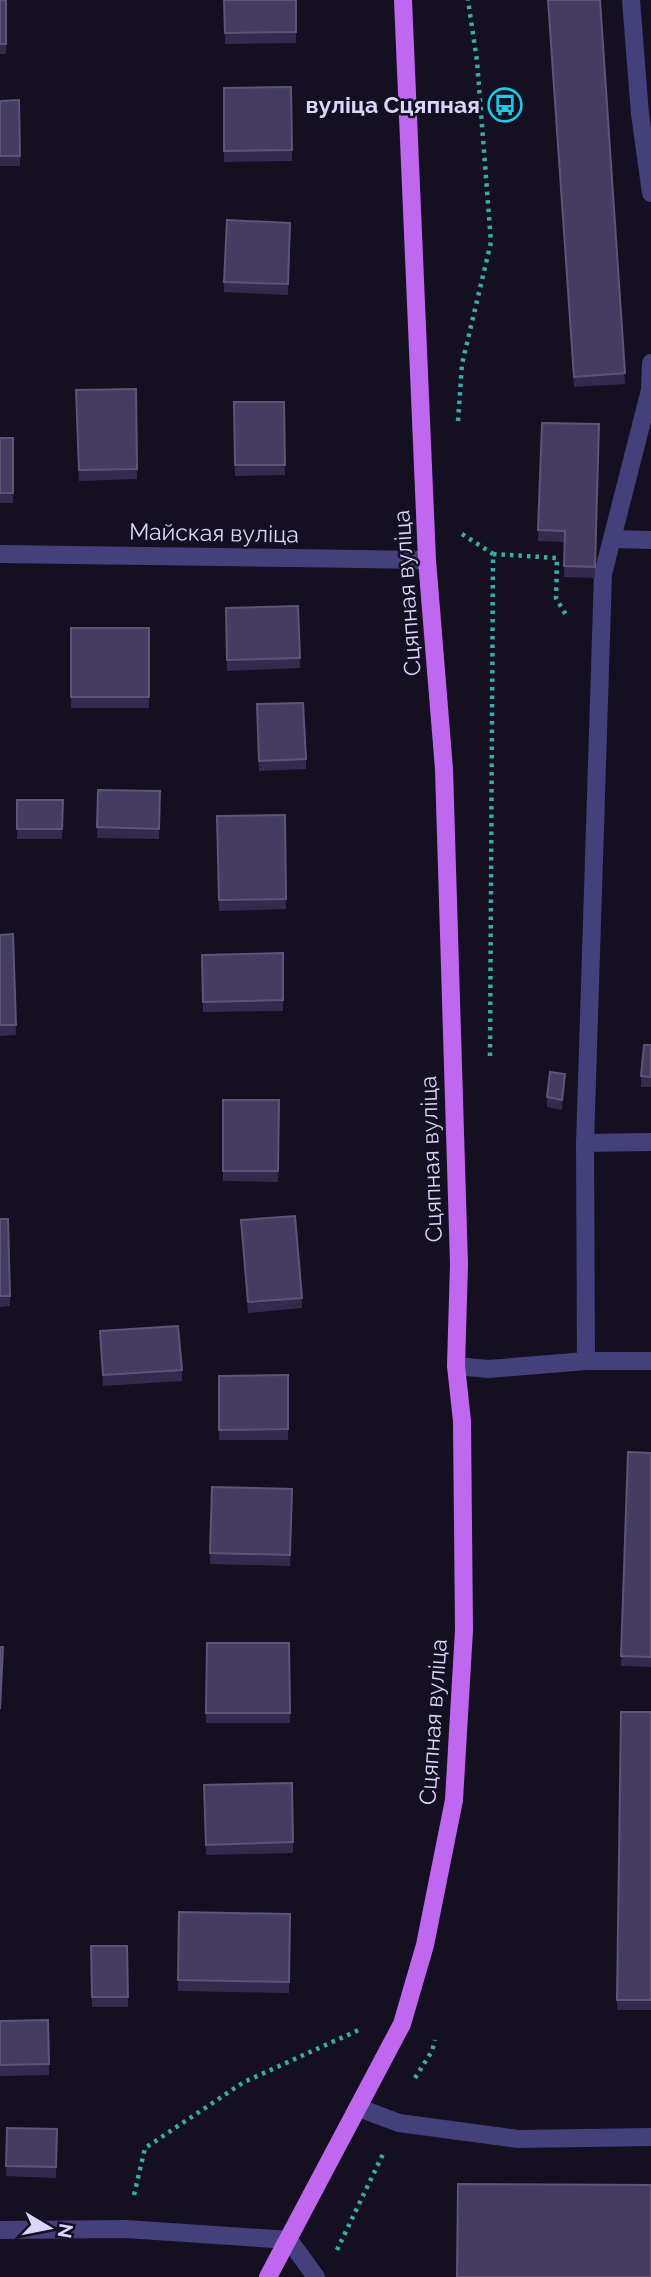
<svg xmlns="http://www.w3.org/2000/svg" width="651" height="2277" viewBox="0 0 651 2277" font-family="Raleway,sans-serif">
	<rect width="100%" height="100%" fill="#141022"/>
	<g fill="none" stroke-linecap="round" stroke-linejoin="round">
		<!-- path -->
		<g stroke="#3aaaa6" stroke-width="4.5" stroke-dasharray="3.5 5" stroke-linecap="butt">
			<polyline points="458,421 462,364 491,242 477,61 468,0"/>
			<polyline points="462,534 493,554 490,1057"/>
			<polyline points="493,554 557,558 556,598 566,615"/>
			<polyline points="415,2078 432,2051 435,2040"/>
			<polyline points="134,2195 145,2148 244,2082 361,2029"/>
			<polyline points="337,2250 383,2154"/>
		</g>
		<!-- lane -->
		<g stroke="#43407c" stroke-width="18">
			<polyline points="631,0 640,114 651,193"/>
			<polyline points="612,539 651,540"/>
			<polyline points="585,1143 603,574 650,390 651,363"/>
			<polyline points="586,1361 585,1143 651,1142"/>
			<polyline points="359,2108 399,2123 518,2139 651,2137"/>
			<polyline points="289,2240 316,2277"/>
		</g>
		<!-- street -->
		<g stroke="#43407c" stroke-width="18">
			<polyline points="0,554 427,560"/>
			<polyline points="456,1366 488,1369 586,1361 651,1361"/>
			<polyline points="0,2230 126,2229 289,2240"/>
		</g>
		<!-- primary -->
		<polyline stroke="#c067f0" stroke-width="18" points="268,2277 402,2024 425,1945 454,1800 464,1630 462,1421 456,1366 459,1264 444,769 427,560 403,0"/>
	</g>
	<!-- wall -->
	<g fill="#332b4e">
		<rect x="0" y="0" width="6" height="54"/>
		<polygon points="224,0 296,0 296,43 225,44"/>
		<polygon points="548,0 600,0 625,384 574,387"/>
		<polygon points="291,87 292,161 224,162 224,88"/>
		<polygon points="19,100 20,166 0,166 0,101"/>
		<polygon points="290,223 288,295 224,292 224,282"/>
		<polygon points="136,389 137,479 79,481 76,390"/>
		<polygon points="234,402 284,402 285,475 235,476"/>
		<polygon points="542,423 599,424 595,578 564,577 565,542 538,541"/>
		<rect x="0" y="438" width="13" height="65"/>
		<polygon points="298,606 300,668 227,671 226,608"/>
		<rect x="71" y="628" width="78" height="80"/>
		<polygon points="257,715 306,759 306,769 259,771"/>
		<polygon points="98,790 160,791 159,839 97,838"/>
		<polygon points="17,800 63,800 62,839 17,839"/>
		<polygon points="285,815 286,909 219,911 217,816"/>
		<polygon points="13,934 16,1035 0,1036 0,935"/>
		<polygon points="283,953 283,1011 203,1012 202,955"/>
		<polygon points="651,1045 651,1087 641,1087 641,1076"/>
		<polygon points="565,1084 562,1110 547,1107 547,1097"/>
		<polygon points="223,1100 279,1100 278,1182 223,1181"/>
		<polygon points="0,1219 10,1296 10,1306 0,1307"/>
		<polygon points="241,1220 302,1298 302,1308 248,1313"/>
		<polygon points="100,1331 182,1370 182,1381 103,1386"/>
		<polygon points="288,1375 288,1440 219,1440 219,1376"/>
		<polygon points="628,1452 651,1453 651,1667 621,1666"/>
		<polygon points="212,1487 292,1489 290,1566 210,1564"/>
		<polygon points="207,1643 289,1643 290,1723 206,1723"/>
		<polygon points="621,1712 651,1712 651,2010 617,2010"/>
		<polygon points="292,1783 293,1853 206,1855 204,1785"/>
		<polygon points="179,1912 290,1914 289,1993 178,1991"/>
		<polygon points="91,1946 127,1946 128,2007 92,2007"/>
		<polygon points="48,2020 49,2075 0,2076 0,2021"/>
		<polygon points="7,2128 57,2129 56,2178 6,2176"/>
	</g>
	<!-- shaded-wall -->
	<polygon fill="#1f1835" points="565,1074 565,1084 562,1110 562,1100"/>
	<!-- building -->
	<g fill="#453d61" stroke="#5c5579" stroke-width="2">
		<rect x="0" y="0" width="6" height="44"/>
		<polygon points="224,0 296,0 296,32 225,33"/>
		<polygon points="548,0 600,0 625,373 574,377"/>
		<polygon points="291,87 292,150 224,151 224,88"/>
		<polygon points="19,100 20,156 0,156 0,101"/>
		<polygon points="227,220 290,223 288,284 224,282"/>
		<polygon points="136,389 137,469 79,470 76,390"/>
		<polygon points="234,402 284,402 285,465 235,465"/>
		<polygon points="542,423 599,424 595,567 564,566 565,531 538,530"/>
		<rect x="0" y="438" width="13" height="55"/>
		<polygon points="298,606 300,658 227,660 226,608"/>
		<rect x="71" y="628" width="78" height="69"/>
		<polygon points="303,703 306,759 259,761 257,704"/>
		<polygon points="98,790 160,791 159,829 97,827"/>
		<polygon points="17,800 63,800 62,829 17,829"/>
		<polygon points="285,815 286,899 219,900 217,816"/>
		<polygon points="13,934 16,1025 0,1025 0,935"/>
		<polygon points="283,953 283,1000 203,1002 202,955"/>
		<polygon points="644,1045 651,1045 651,1077 641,1076"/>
		<polygon points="550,1072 565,1074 562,1100 547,1097"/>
		<polygon points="223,1100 279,1100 278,1171 223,1171"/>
		<polygon points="295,1216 302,1298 248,1302 241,1220"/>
		<polygon points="0,1219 8,1219 10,1296 0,1296"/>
		<polygon points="178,1326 182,1370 103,1375 100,1331"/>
		<polygon points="288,1375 288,1429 219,1430 219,1376"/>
		<polygon points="628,1452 651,1453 651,1657 621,1656"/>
		<polygon points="212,1487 292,1489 290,1555 210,1553"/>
		<polygon points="207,1643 289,1643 290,1713 206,1713"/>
		<polygon points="0,1647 3,1647 0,1709"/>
		<polygon points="621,1712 651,1712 651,2000 617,2000"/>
		<polygon points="292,1783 293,1842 206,1845 204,1785"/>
		<polygon points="179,1912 290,1914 289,1982 178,1980"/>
		<polygon points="91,1946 127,1946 128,1997 92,1997"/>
		<polygon points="48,2020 49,2064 0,2065 0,2021"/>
		<polygon points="7,2128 57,2129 56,2167 6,2166"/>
		<polygon points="458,2184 651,2185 651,2277 457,2277"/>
	</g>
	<!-- icons -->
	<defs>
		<symbol id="bus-ring" viewBox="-11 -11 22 22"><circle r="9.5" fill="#141022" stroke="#16cce6" stroke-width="1.5"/><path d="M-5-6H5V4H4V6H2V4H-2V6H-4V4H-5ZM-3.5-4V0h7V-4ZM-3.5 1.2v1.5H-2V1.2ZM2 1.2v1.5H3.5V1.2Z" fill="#16cce6"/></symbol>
	</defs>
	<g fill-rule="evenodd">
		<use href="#bus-ring" x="486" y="86" width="38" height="38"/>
	</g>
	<g text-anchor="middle" stroke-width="5" stroke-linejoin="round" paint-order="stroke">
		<!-- poi labels -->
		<g font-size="23" font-weight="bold" fill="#dad5fb" stroke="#141022" text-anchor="end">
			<text x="480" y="113">вуліца Сцяпная</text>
		</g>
		<!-- street labels -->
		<g font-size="23" fill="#dad5fb" stroke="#141022">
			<text transform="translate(214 533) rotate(1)" y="8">Майская вуліца</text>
			<text transform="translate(407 593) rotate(-94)" y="8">Сцяпная вуліца</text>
			<text transform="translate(431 1159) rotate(-92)" y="8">Сцяпная вуліца</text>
			<text transform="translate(433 1722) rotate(-86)" y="8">Сцяпная вуліца</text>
		</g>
	</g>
	<!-- north arrow -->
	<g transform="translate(49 2228) rotate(100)" stroke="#141022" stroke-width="5" paint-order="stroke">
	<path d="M0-5L12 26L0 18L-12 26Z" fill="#dad5fb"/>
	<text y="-10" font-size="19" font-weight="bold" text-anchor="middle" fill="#dad5fb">N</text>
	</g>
</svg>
